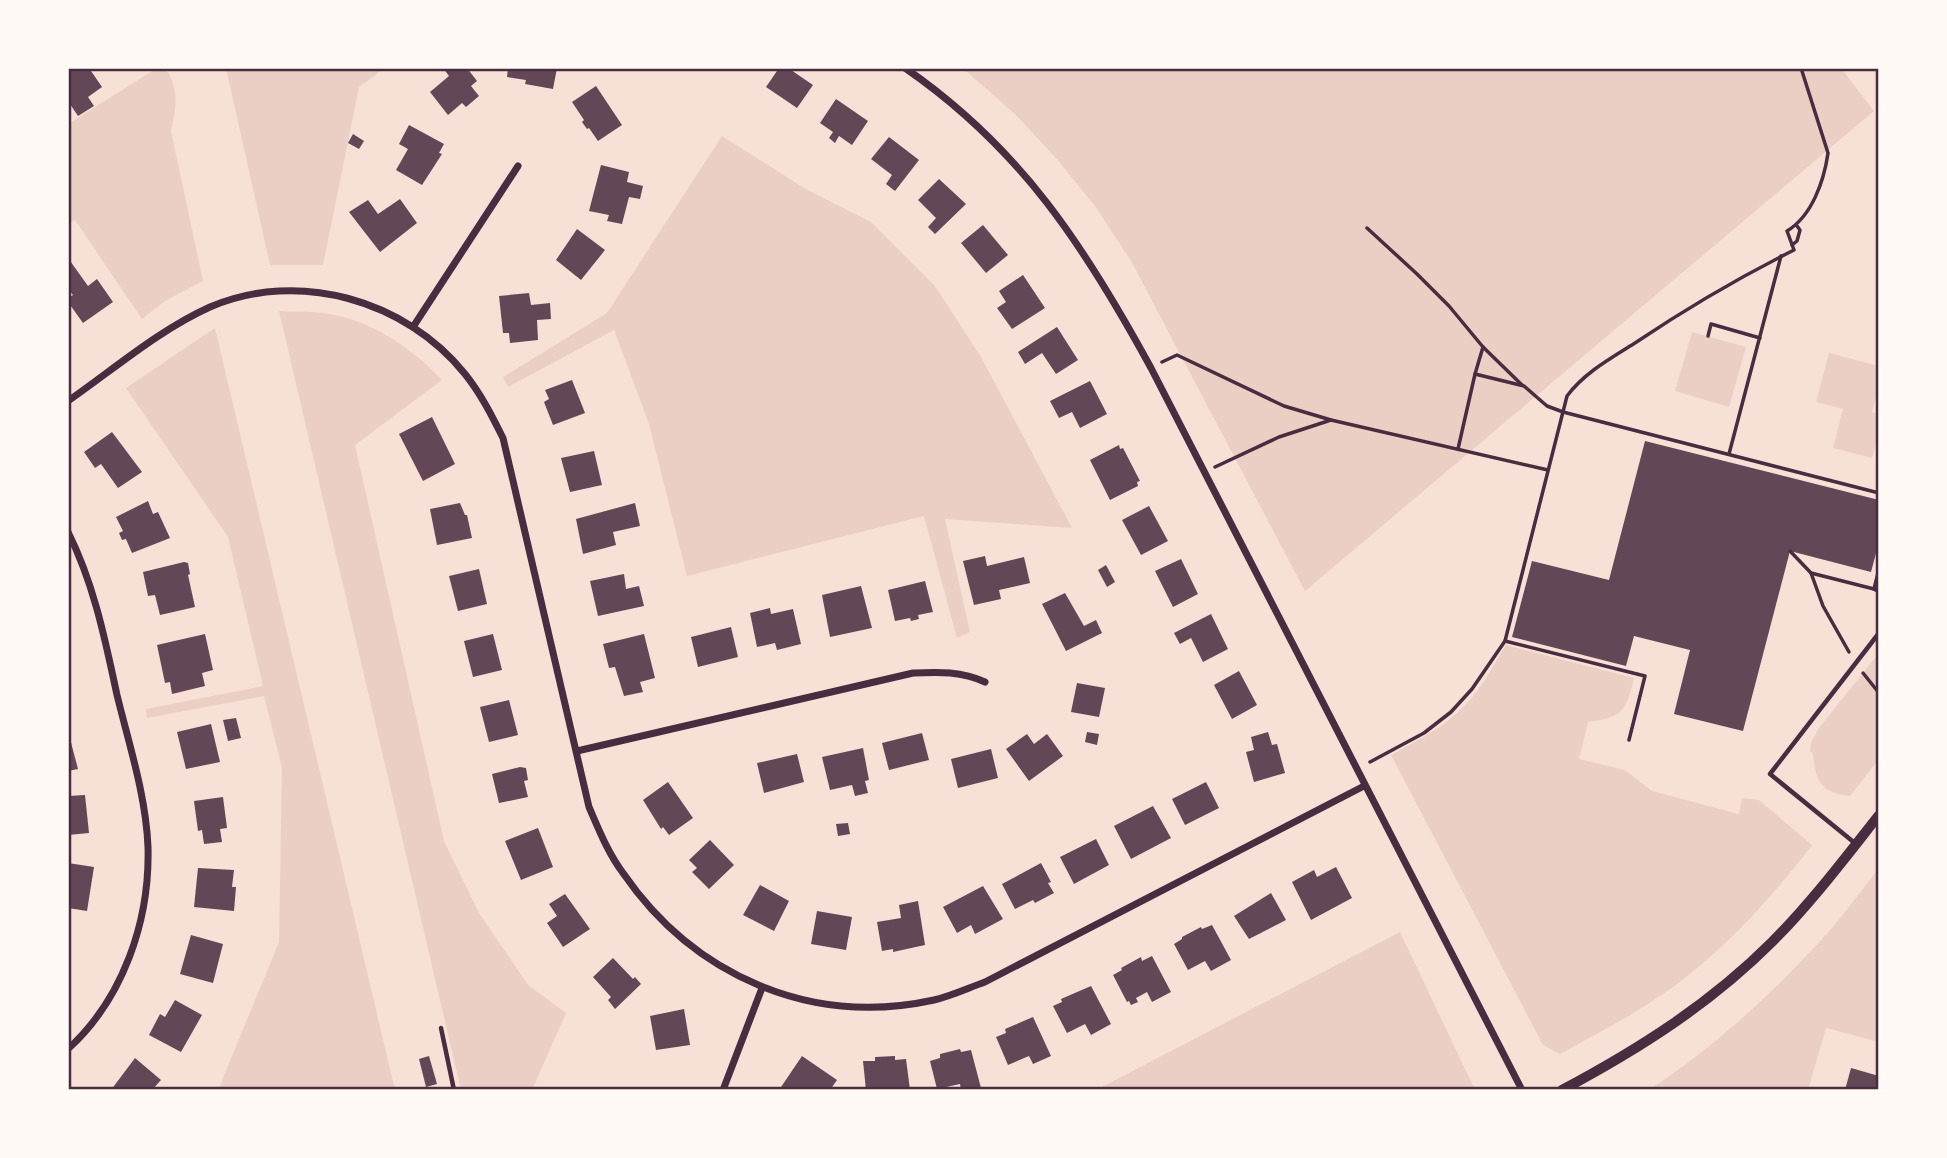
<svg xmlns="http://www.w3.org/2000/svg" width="1947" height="1158" viewBox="0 0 1947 1158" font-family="'Sofia Sans Condensed',sans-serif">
	<rect width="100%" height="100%" fill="#f7e1d7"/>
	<!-- green -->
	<g fill="#ebcfc5">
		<path d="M 157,68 L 168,72 C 179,92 176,109 171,131 L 203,281 L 165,301 L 142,319 L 75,220 L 68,224 L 68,124 Z"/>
		<polygon points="226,68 385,68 359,87 323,265 270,265"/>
		<polygon points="968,68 1841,68 1874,111 1305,591 1131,261 1095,206 1055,157 1016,115 966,71"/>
		<polygon points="722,136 804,188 871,222 935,286 981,357 1072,528 945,519 970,632 957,638 924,516 687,576 649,424 614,330 508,387 503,377 607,313"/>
		<path d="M 279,311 C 293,312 309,311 323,313 C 370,319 411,347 442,380 L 355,445 L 444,841 L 479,913 L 528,985 L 566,1013 L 532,1090 L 461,1090 Z"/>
		<polygon points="215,328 395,1090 218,1090 279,942 282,768 264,696 147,718 146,709 263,686 228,537 126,388"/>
		<polygon points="1692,332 1746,347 1729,407 1675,391"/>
		<polygon points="1829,353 1879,366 1879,386 1872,412 1879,415 1879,434 1872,458 1833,448 1843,409 1816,402"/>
		<path d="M 1506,645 L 1634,678 C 1626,711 1624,717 1588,722 L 1579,759 L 1625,770 L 1652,791 L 1739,814 L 1742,798 L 1759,800 L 1812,845 C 1766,905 1713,963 1648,1004 C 1620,1022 1589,1038 1560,1054 L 1543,1045 L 1391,755 C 1423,738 1455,721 1477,691 C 1488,677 1496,660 1506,645 Z"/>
		<path d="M 1879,653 L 1879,759 L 1850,796 C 1821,793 1815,781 1813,753 L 1810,751 L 1811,742 L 1819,728 Z"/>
		<path d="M 1879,868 L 1879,1042 L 1826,1028 L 1808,1090 L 1649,1090 C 1713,1048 1771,995 1822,939 C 1843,917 1860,891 1879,868 Z"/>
		<polygon points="1400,932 1475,1090 1096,1090"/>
	</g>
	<!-- building -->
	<g fill="#644757">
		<polygon points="68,68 89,68 102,87 88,97 94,106 78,116 68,101"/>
		<polygon points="443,68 467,68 477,81 471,86 479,96 466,107 462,103 448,115 430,92 449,76"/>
		<polygon points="508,68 557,68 553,89 525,84 526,80 507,77"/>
		<polygon points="779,68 788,68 813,85 797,108 766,87"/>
		<polygon points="596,86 622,125 598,141 589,128 587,129 582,122 584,120 572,102"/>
		<polygon points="836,99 868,121 852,145 839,136 835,143 829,138 833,132 820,123"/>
		<polygon points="409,125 444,144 439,153 442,154 422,185 396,170 408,149 399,144"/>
		<polygon points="353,134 364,141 359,149 348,143"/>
		<polygon points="889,137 919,160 895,191 886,184 892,175 871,159"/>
		<polygon points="601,165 629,172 627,182 643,186 640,199 629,197 622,224 607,221 609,215 589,211"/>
		<polygon points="939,179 966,204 935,234 928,227 936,218 918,200"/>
		<polygon points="400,199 417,223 380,252 349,212 368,200 378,214"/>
		<polygon points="983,225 1008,255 986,273 961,243"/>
		<polygon points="577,229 605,250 581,280 556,260"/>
		<polygon points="68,258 88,286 97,279 113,302 83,323 68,302 68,298 73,295 68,289"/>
		<polygon points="1023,275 1045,308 1012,329 997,308 1006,302 999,291"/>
		<polygon points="529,293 531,305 550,303 551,319 537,320 538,340 510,343 509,333 503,333 499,296"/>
		<polygon points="1057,327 1078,360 1056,374 1042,353 1025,364 1018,352"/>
		<polygon points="572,380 585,413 553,425 544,402 549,399 545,390"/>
		<polygon points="1090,381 1107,414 1080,428 1072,412 1059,418 1050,401"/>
		<polygon points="432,417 455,464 423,481 399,434"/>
		<polygon points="112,432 142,472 118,488 101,464 95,468 84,452"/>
		<polygon points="1645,441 1879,500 1879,542 1871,572 1790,551 1743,731 1674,714 1690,650 1634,636 1626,666 1512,637 1532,561 1609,580"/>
		<polygon points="1119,445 1120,449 1123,448 1140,481 1137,482 1138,486 1110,500 1090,460"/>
		<polygon points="594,451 602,485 570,492 561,458"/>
		<polygon points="148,501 153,514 158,512 170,538 132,553 126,539 122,540 119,533 123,531 116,517"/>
		<polygon points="460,503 465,515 467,515 472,538 437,545 430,509"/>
		<polygon points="635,503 640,526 613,532 616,545 583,554 576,519"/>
		<polygon points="1149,506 1168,541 1141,555 1122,520"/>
		<polygon points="985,556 987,566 1024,557 1030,583 999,590 1001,599 974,605 963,561"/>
		<polygon points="1181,559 1198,594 1173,607 1155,571"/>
		<polygon points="184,562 188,563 190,574 188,575 195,607 160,615 155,595 148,596 143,572"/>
		<polygon points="1106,565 1115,582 1107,587 1098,570"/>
		<polygon points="479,569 487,604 458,611 449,576"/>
		<polygon points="624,574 626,589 639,586 644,606 598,616 590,581"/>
		<polygon points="925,581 933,612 918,615 919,619 911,621 910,618 895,621 888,590"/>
		<polygon points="861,586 872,628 830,637 822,595"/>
		<polygon points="1065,593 1084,626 1096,620 1102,633 1066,651 1042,604"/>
		<polygon points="770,608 771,614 793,609 801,644 777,650 775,643 757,647 750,613"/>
		<polygon points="1211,614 1228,649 1203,662 1191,638 1180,644 1174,633"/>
		<polygon points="731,627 738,657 698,667 691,637"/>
		<polygon points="205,634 213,670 202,673 205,686 172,694 170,682 165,683 157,645"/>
		<polygon points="493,634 502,670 473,677 464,641"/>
		<polygon points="644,634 655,678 640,682 643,692 624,696 615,667 609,668 603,644"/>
		<polygon points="1239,671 1257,705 1232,719 1214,685"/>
		<polygon points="1077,683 1105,688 1099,717 1071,712"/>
		<polygon points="509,700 518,735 489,742 480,707"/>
		<polygon points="236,718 241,738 228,741 223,720"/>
		<polygon points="211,724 220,762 186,769 177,732"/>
		<polygon points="68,731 78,769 68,771"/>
		<polygon points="1087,732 1099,734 1097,745 1085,742"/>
		<polygon points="1268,732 1272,745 1277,744 1285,773 1254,782 1246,752 1254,750 1251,737"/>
		<polygon points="922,733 929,760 889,770 882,743"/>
		<polygon points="1027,734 1034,744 1047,734 1063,756 1029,781 1006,749"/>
		<polygon points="863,748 869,780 865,781 868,793 855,796 852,785 830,790 822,757"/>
		<polygon points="991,749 998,778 958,788 951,759"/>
		<polygon points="797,754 804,782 764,793 757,763"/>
		<polygon points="520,767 526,768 528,780 524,781 528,797 499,803 492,774"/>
		<polygon points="668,782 693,818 669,835 663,827 661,829 643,800"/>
		<polygon points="1206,782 1219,808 1185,825 1172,799"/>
		<polygon points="85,795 89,833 68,835 68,796"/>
		<polygon points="223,797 227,828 220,829 222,842 204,844 202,830 198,831 194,801"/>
		<polygon points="1153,806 1171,838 1131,859 1114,826"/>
		<polygon points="848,823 850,834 838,836 836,824"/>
		<polygon points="538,828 553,867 521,880 505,841"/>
		<polygon points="1096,839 1109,865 1074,884 1060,857"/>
		<polygon points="710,840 734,865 709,889 692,872 697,868 689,860"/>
		<polygon points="68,863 94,867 87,911 68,908"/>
		<polygon points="1041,863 1051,882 1048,883 1054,893 1035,903 1033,900 1015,909 1002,884"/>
		<polygon points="1336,867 1352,898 1311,920 1292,882 1314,870 1317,877"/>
		<polygon points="198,868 234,870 232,887 236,887 234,911 194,907"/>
		<polygon points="760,885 789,901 774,931 743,915"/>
		<polygon points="983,886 1003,919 975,934 971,925 957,933 943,907"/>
		<polygon points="1271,893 1286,920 1249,939 1234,916"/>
		<polygon points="565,894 590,929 563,947 547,923 557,916 549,904"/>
		<polygon points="918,901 925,945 893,952 893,949 882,951 877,922 901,918 899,905"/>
		<polygon points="817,911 852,917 846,950 811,944"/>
		<polygon points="1212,925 1231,960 1211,971 1205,961 1188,970 1174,944 1182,939 1182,937 1201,927 1202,929"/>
		<polygon points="191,935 223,944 213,983 180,974"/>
		<polygon points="1152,956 1171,992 1152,1002 1147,992 1136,998 1138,1002 1131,1005 1129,1001 1127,1002 1113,975 1122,970 1121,968 1141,957 1142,961"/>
		<polygon points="613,958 633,979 635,977 641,984 615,1009 608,1000 611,997 593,977"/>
		<polygon points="1091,986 1111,1024 1091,1035 1085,1024 1067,1033 1053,1006 1062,1002 1061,999"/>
		<polygon points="175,1000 202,1015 181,1052 149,1035 160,1014 165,1017"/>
		<polygon points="684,1009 690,1045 656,1050 650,1016"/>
		<polygon points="1033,1017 1051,1056 1033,1064 1029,1056 1008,1065 996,1037 1006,1033 1005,1029"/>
		<polygon points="960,1049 961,1052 971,1050 981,1088 961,1090 960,1084 937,1089 930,1061 940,1058 940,1054"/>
		<polygon points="429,1056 437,1084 426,1087 419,1059"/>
		<polygon points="802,1056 837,1080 830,1090 779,1090"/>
		<polygon points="895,1056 895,1060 906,1059 910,1090 866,1090 863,1061 875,1061 875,1057"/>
		<polygon points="135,1058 161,1080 152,1090 111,1090"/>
		<polygon points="1851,1068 1879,1076 1879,1090 1845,1090"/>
	</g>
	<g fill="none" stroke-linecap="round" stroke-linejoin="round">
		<!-- path -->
		<g stroke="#4a2c40" stroke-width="3.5">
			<polyline points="1367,228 1417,274 1449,306 1483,347 1522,385"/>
			<polyline points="1792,245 1797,241 1800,230 1797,226"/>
			<polyline points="1708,336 1711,324 1760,338"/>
			<polyline points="1162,362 1177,355 1284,406 1331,420 1548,470"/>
			<polyline points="1475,374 1483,347"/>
			<polyline points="1458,449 1475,374 1524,386 1547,406 1563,412 1879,493"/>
			<polyline points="1729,454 1781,256"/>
			<polyline points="1215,467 1279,437 1331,420"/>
			<polyline points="1790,551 1811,573 1874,589"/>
			<polyline points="1879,569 1874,589 1879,592"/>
			<polyline points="1811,573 1823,606 1849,652"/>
			<polyline points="1505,641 1645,676 1629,740"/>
			<polyline points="1863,673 1879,693"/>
			<path d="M 1370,762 L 1424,733 L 1451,712 L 1472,689 L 1505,641 L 1567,396 C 1584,373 1611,358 1635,343 C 1687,308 1738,278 1794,250 L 1787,231 C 1812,216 1824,181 1828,153 L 1801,68"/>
		</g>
		<!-- service -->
		<g stroke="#4a2c40" stroke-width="4.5">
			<polyline points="1856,844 1770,774 1879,633"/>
			<polyline points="441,1028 454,1090"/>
		</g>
		<!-- minor -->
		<g stroke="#4a2c40" stroke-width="7">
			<path d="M 905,68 C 1021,148 1085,247 1151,368 L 1522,1090"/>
			<polyline points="413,327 518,166"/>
			<path d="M 68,401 C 114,369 159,330 210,307 C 298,269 406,300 465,374 C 481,394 492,416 503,438 L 589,807 C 599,830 608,853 623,873 C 694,976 811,1027 934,1000 C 951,996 968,988 985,982 L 1364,786"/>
			<path d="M 68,532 C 94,584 105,639 117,695 C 129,744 146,796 148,847 C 150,921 123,999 68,1049"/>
			<path d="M 577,751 L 913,673 C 939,672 961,671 985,682"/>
			<polyline points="723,1090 762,988"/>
		</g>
		<!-- tertiary -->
		<path stroke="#4a2c40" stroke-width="10" d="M 1562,1090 C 1639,1049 1710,1004 1772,942 C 1811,903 1845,858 1879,815"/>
	</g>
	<!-- border -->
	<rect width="1947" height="1158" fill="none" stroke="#fffaf5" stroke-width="140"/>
	<rect x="70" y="70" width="1807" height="1018" fill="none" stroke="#4a2c40" stroke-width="2.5"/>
</svg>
